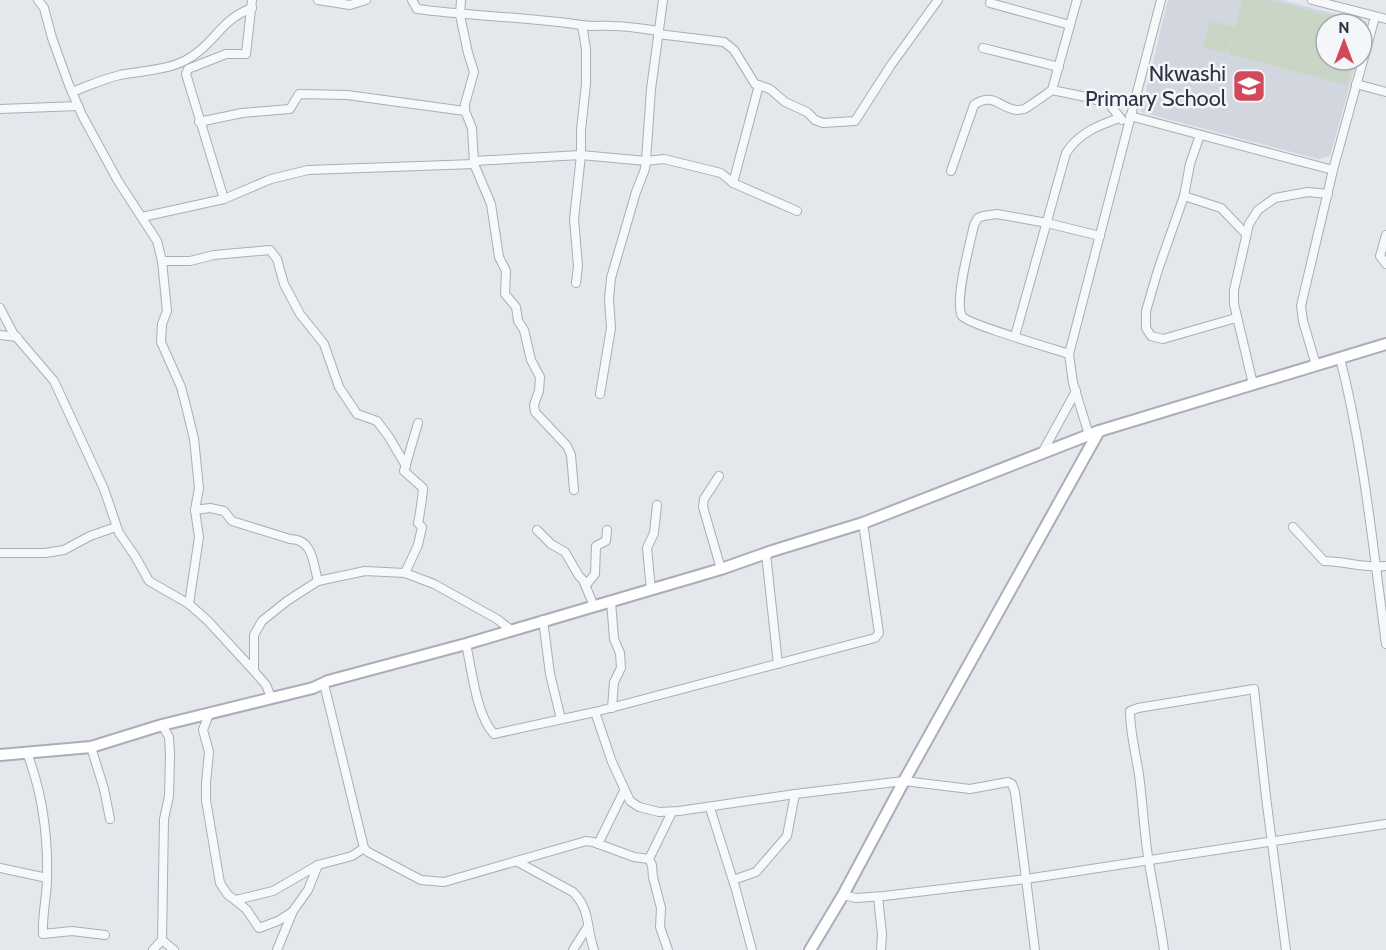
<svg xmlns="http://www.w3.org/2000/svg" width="1386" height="950" viewBox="0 0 1386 950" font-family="Cabin,sans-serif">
	<rect width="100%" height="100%" fill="#e4e7ec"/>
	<!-- built -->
	<polygon fill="#d2d6de" points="1168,0 1281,0 1367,22 1362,40 1362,24 1326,24 1326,60 1357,60 1330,156 1318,159 1141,112"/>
	<!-- green -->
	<polygon fill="#c9d6c5" points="1242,0 1268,0 1363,24 1362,29 1362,24 1326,24 1326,60 1354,60 1347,85 1228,54 1234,31 1226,53 1202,47 1211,21 1235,27"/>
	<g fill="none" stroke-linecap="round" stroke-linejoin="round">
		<defs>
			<g id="street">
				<polyline points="38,0 44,8 52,38 69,85 82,115 118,181 157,241 162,261 167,311 162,324 161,342 181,387 187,410 194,439 199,488 195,510 199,537 189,604"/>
				<polyline points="318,0 350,5 366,0"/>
				<path d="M 412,0 L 417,9 C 471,16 527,17 581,25 C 591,27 603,25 613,26 C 628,26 644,29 659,31"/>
				<polyline points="461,0 460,15 468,53 474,72 465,104 465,111 472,128 474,164 491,204 499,257 506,271 505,294 516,307 518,321 524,330 531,360 540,377 539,391 534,405 535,412 567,446 571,455 574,490"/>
				<polyline points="1077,0 1052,90 1086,97 1109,104 1122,120"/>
				<polyline points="1312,0 1386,19"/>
				<polyline points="990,3 1070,25"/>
				<polyline points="658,34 724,42 734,50 755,84 770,89 785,102 807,112 815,120 823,123 855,121 891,65 938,0"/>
				<polyline points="983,48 1059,67"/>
				<polyline points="1356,84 1386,92"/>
				<path d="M 72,92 C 88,86 103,79 120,75 C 144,70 170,71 191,57 C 216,42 220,20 252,8"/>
				<polyline points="0,109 78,106"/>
				<polyline points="1130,116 1333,170"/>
				<polyline points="199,122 242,113 290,109 299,94 347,95 465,111"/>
				<polyline points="1200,135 1190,164 1184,196 1158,270 1146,311 1146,328 1151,336 1163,339 1236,318"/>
				<polyline points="474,161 581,155 646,161 651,89 663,0"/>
				<path d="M 951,171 L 974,105 C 995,89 1004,115 1024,109 C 1030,106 1045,95 1052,90"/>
				<polyline points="733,183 759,85"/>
				<polyline points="1184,196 1221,208 1246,234"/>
				<polyline points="224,199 186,74 188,69 226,54 246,54 252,0"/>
				<polyline points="142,217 224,199 271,179 308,170 474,164"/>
				<polyline points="1386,235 1380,256 1386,264"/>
				<polyline points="162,261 190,261 214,255 270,250 277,259 284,284 300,314 324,344 339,387 357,414 377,421 389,437 406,466"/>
				<polyline points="576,283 578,266 574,219 581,155 581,130 586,84 586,49 582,25"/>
				<polyline points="0,308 13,333 54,381 104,489 119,533 135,556 149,581 189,604 208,621 254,671"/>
				<polyline points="0,335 17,337"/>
				<path d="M 1015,336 L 1066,153 C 1079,133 1097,126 1119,118"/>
				<path d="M 1069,354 C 1054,349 967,324 962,316 C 954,301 970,244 974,225 L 978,218 L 983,216 L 997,214 L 1047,223 L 1100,236"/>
				<path d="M 1340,358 C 1364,452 1373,548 1386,644"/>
				<polyline points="1316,365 1303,321 1301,306 1333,170 1375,17"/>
				<polyline points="1253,384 1234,304 1234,290 1249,224 1258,210 1275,198 1308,192 1328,194"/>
				<polyline points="600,394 611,328 609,299 611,278 636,192 645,169 646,161 664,159 721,173 733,183 797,211"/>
				<polyline points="1089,435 1073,383 1069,354 1161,0"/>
				<polyline points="1042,453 1076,391"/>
				<polyline points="719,476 704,499 703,507 721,569"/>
				<path d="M 195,510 L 210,508 L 224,511 L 232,521 L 290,539 C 313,539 313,563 318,581"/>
				<path d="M 1293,527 L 1324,561 C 1344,561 1366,569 1386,566"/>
				<polyline points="537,530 551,544 565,552 579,576 583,580 594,606"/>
				<polyline points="0,553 45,553 64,550 90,536 116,527"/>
				<polyline points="766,554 778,664"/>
				<path d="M 405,573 L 418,545 L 422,527 L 418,523 C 419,520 423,493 423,488 L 404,471 L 418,423"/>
				<polyline points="586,585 595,574 596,546 606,541 607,530"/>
				<polyline points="651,590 647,548 654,533 657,505"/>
				<polyline points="611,601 614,639 620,653 621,668 614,682 612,708"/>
				<polyline points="543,620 550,674 561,719"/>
				<path d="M 466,644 C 472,670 476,715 494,734 L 595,712 L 875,638 L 879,633 L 863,523"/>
				<polyline points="324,684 364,848 368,852 421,880 444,882 586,841 593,842 634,857 649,859 672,812"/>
				<polyline points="271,697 266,685 254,671 254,635 262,621 287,601 318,581 365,571 405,573 434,584 497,619 511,630"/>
				<polyline points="595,712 612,762 630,801 639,807 659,812 679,811 795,794 904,781 970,789 1008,782 1012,784 1015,792 1035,950"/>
				<polyline points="209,714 203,730 209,752 206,783 206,800 220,883 228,895 235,900 240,899 273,891 318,865"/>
				<polyline points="91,747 104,789 110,819"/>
				<path d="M 27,753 C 42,792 48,836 47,878 C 47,896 42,915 43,934 L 72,931 L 105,935"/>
				<polyline points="710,808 736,890 752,950"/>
				<polyline points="598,844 624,791"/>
				<polyline points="649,859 652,865 653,877 661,908 660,927 668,950"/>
				<path d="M 516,861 L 573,892 C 591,910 586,928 594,950"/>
				<polyline points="0,868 47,878"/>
				<polyline points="733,880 756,872 787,836 795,794"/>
				<polyline points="843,895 856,898 884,896 1026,879 1386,824"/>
				<polyline points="878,897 882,934 881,950"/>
				<polyline points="235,900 246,909 259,928 278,921 292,912"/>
				<polyline points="162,940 174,950"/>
				<polyline points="153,950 162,940 164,819 169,796 170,754 169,737 162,725"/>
				<polyline points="277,950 293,911 308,890 318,865 352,856 364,848"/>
				<polyline points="573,950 588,926"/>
				<path d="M 1164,950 C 1160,921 1154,892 1149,863 C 1144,834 1143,804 1139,775 C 1136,754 1130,733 1130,711 L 1138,708 L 1254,689 L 1266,797 L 1286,950"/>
			</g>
			<g id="secondary">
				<polyline points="0,755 91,747 162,725 313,688 328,681 466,644 721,569 772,551 863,523 1099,431 1386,344"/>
				<polyline points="810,950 843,895 904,781 1099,431"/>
			</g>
		</defs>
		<!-- street casing -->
		<use href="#street" stroke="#a9aeb7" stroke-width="10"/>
		<!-- secondary casing -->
		<use href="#secondary" stroke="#a9aeb7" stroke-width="14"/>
		<!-- street -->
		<use href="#street" stroke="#f7f8fa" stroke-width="8"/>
		<!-- secondary -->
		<use href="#secondary" stroke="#fff" stroke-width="10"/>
	</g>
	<!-- icons -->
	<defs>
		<symbol id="school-square" viewBox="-11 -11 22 22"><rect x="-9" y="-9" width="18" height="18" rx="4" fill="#d1495b" stroke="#f4f6f9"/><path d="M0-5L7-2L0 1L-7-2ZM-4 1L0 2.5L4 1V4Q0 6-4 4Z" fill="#fff"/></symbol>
	</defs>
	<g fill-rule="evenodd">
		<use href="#school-square" x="1230" y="67" width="38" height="38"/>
	</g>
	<g text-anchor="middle" stroke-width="5" stroke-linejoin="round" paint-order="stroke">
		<!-- poi labels -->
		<g font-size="22" fill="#2b3445" stroke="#f4f6f9" text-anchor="end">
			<text x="1226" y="81">Nkwashi<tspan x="1226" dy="25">Primary School</tspan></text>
		</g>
	</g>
	<!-- north arrow -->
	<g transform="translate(1344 42)"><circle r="28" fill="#f4f6f9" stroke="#a4a8b1" stroke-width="1.5"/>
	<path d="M0-4.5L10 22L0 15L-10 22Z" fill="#d1495b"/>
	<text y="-9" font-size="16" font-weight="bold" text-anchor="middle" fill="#2b3445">N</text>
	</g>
</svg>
